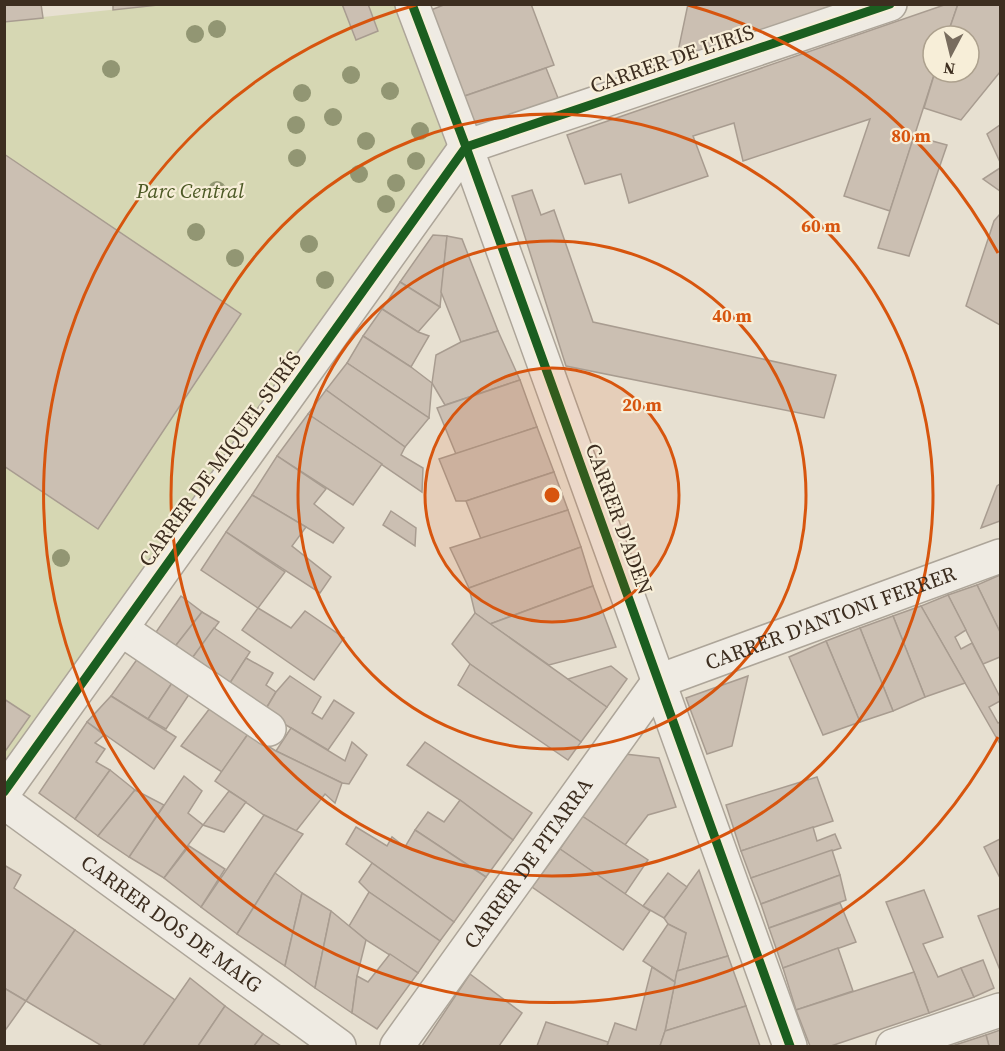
<svg xmlns="http://www.w3.org/2000/svg" width="1005" height="1051" viewBox="0 0 1005 1051" font-family="'Source Serif 4',serif">
	<rect width="100%" height="100%" fill="#e7e0d1"/>
	<!-- green -->
	<polygon fill="#d6d7b3" points="167,4 399,5 453,146 5,773 5,21"/>
	<!-- building -->
	<g fill="#cbbfb2" stroke="#a89c90" stroke-width="1.5">
		<polygon points="4,4 41,4 43,18 4,22"/>
		<polygon points="113,4 167,4 113,10"/>
		<polygon points="342,4 368,4 378,31 356,40"/>
		<polygon points="446,4 531,4 554,65 456,99 426,12"/>
		<polygon points="688,4 837,4 676,61"/>
		<polygon points="947,4 958,4 947,36 933,36 933,72 935,72 890,211 844,196 870,119 743,161 734,123 693,136 708,176 629,203 621,174 585,184 567,135"/>
		<polygon points="958,4 1000,4 1000,72 961,120 924,108 935,72 969,72 969,36 947,36"/>
		<polygon points="546,68 560,103 472,136 456,99"/>
		<polygon points="1000,125 1000,162 987,134"/>
		<polygon points="914,136 947,145 909,256 878,248"/>
		<polygon points="4,154 241,314 98,529 4,466"/>
		<polygon points="1000,168 1000,191 983,179"/>
		<polygon points="532,190 541,215 554,210 593,322 836,375 824,418 566,366 512,196"/>
		<polygon points="1000,214 1000,325 966,306 994,221"/>
		<polygon points="433,235 447,236 440,307 400,282"/>
		<polygon points="447,236 462,239 498,331 461,342 441,292"/>
		<polygon points="400,282 440,307 418,332 382,309"/>
		<polygon points="382,309 418,332 429,336 411,367 363,336"/>
		<polygon points="498,331 520,380 445,405 432,383 436,355 461,342"/>
		<polygon points="363,336 411,367 432,383 429,418 347,363"/>
		<polygon points="347,363 429,418 405,447 326,390"/>
		<polygon points="520,380 537,427 456,454 437,408"/>
		<polygon points="326,390 405,447 401,455 423,468 422,492 308,414"/>
		<polygon points="308,414 382,464 353,505 277,456"/>
		<polygon points="537,427 554,472 466,501 456,501 439,459"/>
		<polygon points="277,456 326,489 314,504 344,528 333,543 252,495"/>
		<polygon points="554,472 568,510 481,539 466,501"/>
		<polygon points="1000,484 1000,521 981,528 997,486"/>
		<polygon points="252,495 306,527 292,546 331,577 320,593 226,532"/>
		<polygon points="568,510 581,547 469,588 450,548"/>
		<polygon points="391,511 416,528 415,546 383,525"/>
		<polygon points="226,532 285,572 258,608 201,570"/>
		<polygon points="581,547 593,586 490,624 475,613 469,588"/>
		<polygon points="1000,575 1000,632 977,585"/>
		<polygon points="977,585 1000,632 1000,657 983,664 948,595"/>
		<polygon points="593,586 616,647 549,665 490,624"/>
		<polygon points="948,595 966,630 955,637 961,649 972,643 1000,697 1000,701 989,707 998,723 1000,722 1000,744 921,606"/>
		<polygon points="181,596 202,612 173,649 154,635"/>
		<polygon points="921,606 965,683 925,697 893,616"/>
		<polygon points="258,608 291,628 305,611 344,638 314,680 242,630"/>
		<polygon points="202,612 219,622 190,661 173,649"/>
		<polygon points="475,613 607,707 581,742 470,664 452,644"/>
		<polygon points="893,616 925,697 893,711 860,628"/>
		<polygon points="214,628 250,652 228,686 190,661"/>
		<polygon points="860,628 893,711 860,722 826,641"/>
		<polygon points="826,641 860,722 823,735 789,657"/>
		<polygon points="138,658 174,680 148,719 111,696"/>
		<polygon points="246,658 273,673 266,685 276,692 264,712 228,686"/>
		<polygon points="470,664 581,742 568,760 458,685"/>
		<polygon points="611,666 627,679 607,707 568,679"/>
		<polygon points="290,676 321,697 312,713 322,719 334,700 354,713 328,750 264,712 276,692"/>
		<polygon points="748,676 732,746 707,754 686,698"/>
		<polygon points="174,680 192,690 166,729 148,719"/>
		<polygon points="111,696 176,737 154,769 87,722"/>
		<polygon points="4,699 30,716 4,753"/>
		<polygon points="210,708 248,734 222,772 181,746"/>
		<polygon points="87,722 104,735 95,743 105,749 96,762 110,770 75,819 39,793"/>
		<polygon points="291,728 345,761 352,742 367,755 349,784 342,783 276,751"/>
		<polygon points="248,734 276,751 342,783 335,803 325,794 296,831 264,815 215,781"/>
		<polygon points="425,742 532,813 513,840 460,800 407,765"/>
		<polygon points="625,754 659,758 676,807 648,815 625,845 582,816"/>
		<polygon points="110,770 135,790 98,836 75,819"/>
		<polygon points="184,776 202,791 188,813 203,825 164,878 129,857"/>
		<polygon points="817,777 833,821 741,851 726,805"/>
		<polygon points="135,790 164,805 129,857 98,836"/>
		<polygon points="229,791 246,802 224,832 203,825"/>
		<polygon points="460,800 513,840 486,877 415,830 428,812 444,822"/>
		<polygon points="264,815 303,834 275,873 237,934 201,907"/>
		<polygon points="582,816 648,860 625,894 560,849"/>
		<polygon points="356,827 387,846 392,837 405,847 415,830 486,877 454,922 346,844"/>
		<polygon points="813,827 817,841 835,834 841,848 751,878 741,851"/>
		<polygon points="1000,839 1000,878 984,847"/>
		<polygon points="189,846 225,869 201,907 164,878"/>
		<polygon points="560,849 650,911 623,950 532,887"/>
		<polygon points="832,850 840,875 761,904 751,878"/>
		<polygon points="372,863 454,922 440,941 369,892 359,882"/>
		<polygon points="4,865 21,875 14,888 75,930 26,1001 4,988"/>
		<polygon points="699,870 728,956 677,971 686,933 668,924 664,918"/>
		<polygon points="275,873 302,893 285,966 237,934"/>
		<polygon points="668,873 687,887 664,918 643,906"/>
		<polygon points="840,875 846,900 769,928 761,904"/>
		<polygon points="924,890 943,937 923,944 938,977 961,968 974,997 929,1013 914,972 886,902"/>
		<polygon points="369,892 440,941 418,973 366,940 349,926"/>
		<polygon points="302,893 331,911 315,988 285,966"/>
		<polygon points="840,903 856,942 783,968 769,928"/>
		<polygon points="1000,908 1000,970 978,916"/>
		<polygon points="331,911 366,940 357,976 352,1013 315,988"/>
		<polygon points="668,924 686,933 675,982 643,961"/>
		<polygon points="75,930 175,1000 143,1046 102,1046 26,1001"/>
		<polygon points="838,948 853,991 796,1010 783,968"/>
		<polygon points="390,954 418,973 377,1029 352,1013 357,976 368,982"/>
		<polygon points="728,956 746,1006 665,1031 677,971"/>
		<polygon points="983,960 994,988 974,997 961,968"/>
		<polygon points="652,967 675,982 665,1031 660,1046 607,1046 615,1023 636,1030"/>
		<polygon points="914,972 929,1013 831,1046 810,1046 796,1010"/>
		<polygon points="470,974 522,1013 499,1046 422,1046"/>
		<polygon points="190,978 225,1006 198,1046 143,1046"/>
		<polygon points="4,988 26,1001 4,1032"/>
		<polygon points="225,1006 263,1034 254,1046 198,1046"/>
		<polygon points="746,1006 760,1046 660,1046 665,1031"/>
		<polygon points="546,1022 608,1042 607,1046 537,1046"/>
		<polygon points="1000,1030 1000,1046 989,1046 986,1035"/>
		<polygon points="263,1034 281,1046 254,1046"/>
		<polygon points="986,1035 989,1046 952,1046"/>
	</g>
	<g fill="none" stroke-linecap="round" stroke-linejoin="round">
		<defs>
			<g id="minor">
				<polyline points="412,4 466,147 790,1046"/>
				<polyline points="121,629 269,729"/>
				<polyline points="4,792 466,147 890,4"/>
				<path id="s1" d="M 4,802 L 339,1046"/>
				<path id="s2" d="M 397,1046 L 659,681 L 1000,556"/>
				<polyline points="893,1046 1000,1010"/>
			</g>
		</defs>
		<!-- minor casing -->
		<use href="#minor" stroke="#ada599" stroke-width="36"/>
		<!-- minor -->
		<use href="#minor" stroke="#efebe3" stroke-width="33"/>
		<defs>
			<g id="cycleway">
				<polyline points="412,4 466,147 790,1046"/>
				<polyline points="4,792 466,147 890,4"/>
			</g>
		</defs>
		<!-- cycleway casing -->
		<use href="#cycleway" stroke="#f7eed8" stroke-width="13"/>
		<!-- cycleway -->
		<use href="#cycleway" stroke="#1b5e20" stroke-width="9"/>
	</g>
	<!-- trees -->
	<g fill="#929673">
		<circle cx="217" cy="29" r="9"/>
		<circle cx="195" cy="34" r="9"/>
		<circle cx="111" cy="69" r="9"/>
		<circle cx="351" cy="75" r="9"/>
		<circle cx="390" cy="91" r="9"/>
		<circle cx="302" cy="93" r="9"/>
		<circle cx="333" cy="117" r="9"/>
		<circle cx="296" cy="125" r="9"/>
		<circle cx="420" cy="131" r="9"/>
		<circle cx="366" cy="141" r="9"/>
		<circle cx="297" cy="158" r="9"/>
		<circle cx="416" cy="161" r="9"/>
		<circle cx="359" cy="174" r="9"/>
		<circle cx="396" cy="183" r="9"/>
		<circle cx="217" cy="190" r="9"/>
		<circle cx="386" cy="204" r="9"/>
		<circle cx="196" cy="232" r="9"/>
		<circle cx="309" cy="244" r="9"/>
		<circle cx="235" cy="258" r="9"/>
		<circle cx="325" cy="280" r="9"/>
		<circle cx="61" cy="558" r="9"/>
	</g>
	<!-- distance rings -->
	<circle cx="552" cy="495" r="127" fill="#d7550e" fill-opacity=".12"/>
	<g fill="none" stroke="#d7550e" stroke-width="3">
		<circle cx="552" cy="495" r="127"/>
		<circle cx="552" cy="495" r="254"/>
		<circle cx="552" cy="495" r="381"/>
		<path d="M998 737A508 508 0 1 1 416 5M688 5A508 508 0 0 1 998 253"/>
	</g>
	<g text-anchor="middle" stroke-width="4.5" stroke-linejoin="round" paint-order="stroke">
		<!-- street labels -->
		<g font-size="21" fill="#3d2e20" stroke="#f7eed8">
			<text transform="translate(672 59) rotate(-19)" y="7">CARRER DE L'IRIS</text>
			<text transform="translate(220 459) rotate(-54)" y="7">CARRER DE MIQUEL SURÍS</text>
			<text transform="translate(619 519) rotate(70)" y="7">CARRER D'ADEN</text>
			<text dy="7" stroke="none"><textPath href="#s2" startOffset="632">CARRER D'ANTONI FERRER</textPath></text>
			<text dy="7" stroke="none"><textPath href="#s2" startOffset="225">CARRER DE PITARRA</textPath></text>
			<text dy="7" stroke="none"><textPath href="#s1" startOffset="207">CARRER DOS DE MAIG</textPath></text>
		</g>
		<!-- park labels -->
		<g font-size="21" font-style="italic" fill="#4d5a26" stroke="#f7eed8">
			<text x="190" y="198">Parc Central</text>
		</g>
	</g>
	<circle cx="552" cy="495" r="9" fill="#d7550e" stroke="#f7eed8" stroke-width="3"/>
	<g font-size="18" text-anchor="middle" font-weight="bold" fill="#d7550e" stroke="#f7eed8" stroke-width="4.5" stroke-linejoin="round" paint-order="stroke">
		<text x="911" y="142">80 m</text>
		<text x="821" y="232">60 m</text>
		<text x="732" y="322">40 m</text>
		<text x="642" y="411">20 m</text>
	</g>
	<!-- border -->
	<rect width="1005" height="1051" fill="none" stroke="#3d2e20" stroke-width="12"/>
	<!-- north arrow -->
	<g transform="translate(951 54) rotate(187)"><circle r="28" fill="#f7eed8" stroke="#ada18e" stroke-width="1.5"/>
	<path d="M0-4.5L10 22L0 15L-10 22Z" fill="#786c5e"/>
	<text y="-9" font-size="16" font-weight="bold" text-anchor="middle" fill="#3d2e20">N</text>
	</g>
</svg>
